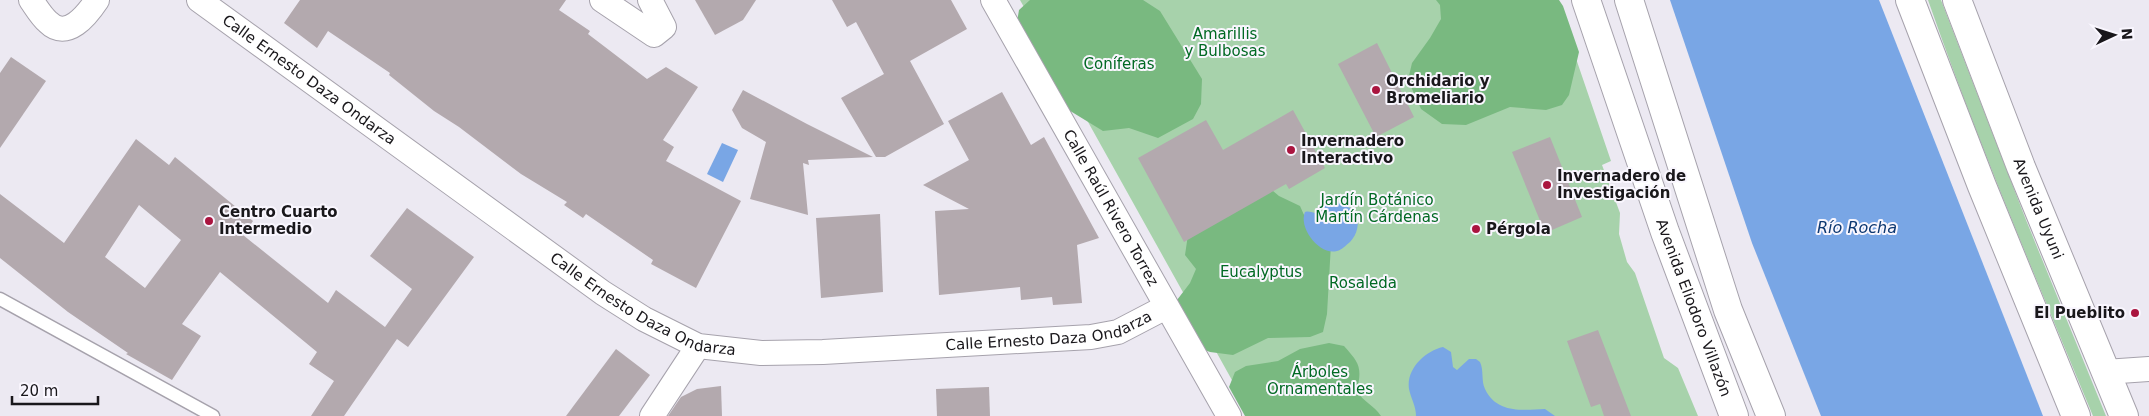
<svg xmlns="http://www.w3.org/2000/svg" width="2149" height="416" viewBox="0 0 2149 416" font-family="'DejaVu Sans',sans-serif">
	<rect width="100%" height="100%" fill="#ece9f2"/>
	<!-- green -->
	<g fill="#a7d2ab">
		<polygon points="1020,0 1556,0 1611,161 1602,165 1620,213 1619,234 1627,262 1635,273 1664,358 1678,368 1698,416 1252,416"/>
		<path d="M 1928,0 L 1941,0 L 2026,220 L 2106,416 L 2093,416 C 2036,278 1977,141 1928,0 Z"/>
	</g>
	<!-- forest -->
	<g fill="#79b980">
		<polygon points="1030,0 1143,0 1160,11 1202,79 1201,104 1193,119 1158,138 1129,128 1103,131 1067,109 1016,28 1019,10"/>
		<polygon points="1436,0 1559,0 1563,6 1579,52 1569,95 1562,105 1546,110 1510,107 1466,125 1442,124 1421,109 1408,80 1412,63 1430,38 1441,19 1440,5"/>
		<polygon points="1266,185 1279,196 1300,206 1309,226 1331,244 1327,314 1323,332 1310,337 1268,338 1233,355 1210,352 1197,347 1183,321 1177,300 1190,283 1196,269 1185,255 1189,228"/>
		<path d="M 1329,343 L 1344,346 C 1360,364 1362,367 1357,391 C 1363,402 1374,405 1381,416 L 1245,416 L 1229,387 L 1235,372 L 1246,366 L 1278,361 L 1300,349 Z"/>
	</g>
	<!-- water -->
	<g fill="#79a6e5">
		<polygon points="1670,0 1879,0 2043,416 1821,416 1752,243"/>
		<polygon points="722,143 738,150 723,182 707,174"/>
		<path d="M 1328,199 C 1335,200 1352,208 1357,213 C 1359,223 1358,234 1350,242 C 1346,245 1342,250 1337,251 C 1320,256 1298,228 1305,212 C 1311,210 1316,215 1323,214 L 1325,202 Z"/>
		<path d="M 1443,347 L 1451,352 L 1453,367 L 1457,370 L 1469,359 L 1476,359 L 1480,362 C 1484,370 1481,381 1485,389 C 1497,414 1523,410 1545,409 L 1555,416 L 1416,416 C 1416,406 1411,399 1409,389 C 1406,369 1425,351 1443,347 Z"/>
	</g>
	<!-- building -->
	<g fill="#b3a9ae" fill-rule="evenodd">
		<polygon points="300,0 566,0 559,10 590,31 588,34 647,79 666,67 698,87 663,140 674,147 666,161 741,201 696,288 651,264 653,260 586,214 583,218 564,205 567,202 521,174 459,127 434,111 389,75 390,73 328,31 317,48 284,23"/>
		<polygon points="695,0 756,0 743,20 715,35"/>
		<polygon points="832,0 951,0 967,29 910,61 944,124 885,157 876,157 841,98 884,74 856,22 847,27"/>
		<polygon points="1377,43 1414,117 1376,137 1338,64"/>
		<polygon points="11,57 46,81 0,148 0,73"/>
		<polygon points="743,90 807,124 873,157 808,160 809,165 803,163 808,215 750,199 766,142 742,128 732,110"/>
		<polygon points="1002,92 1031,145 1044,137 1099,238 1077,245 1082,303 1053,305 1052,297 1021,300 1020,287 939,295 935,211 969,209 923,185 969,160 948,121"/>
		<polygon points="1293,110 1325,168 1289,189 1286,184 1184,242 1138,158 1206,120 1223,150"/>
		<polygon points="1550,137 1582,217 1545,233 1512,152"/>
		<path d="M 136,139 L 169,165 L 175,157 L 253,221 L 243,235 L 328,303 L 336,290 L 385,327 L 412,289 L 370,256 L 407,208 L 474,257 L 408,347 L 397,339 L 344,416 L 311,416 L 334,381 L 309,364 L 317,352 L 220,272 L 182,324 L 201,336 L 172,380 L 126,354 L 128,353 L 68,312 L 0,258 L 0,194 L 64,243 ZM 139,205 L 181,240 L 145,288 L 105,257 Z"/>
		<polygon points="880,214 883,292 821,298 816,218"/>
		<polygon points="1598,330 1631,416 1604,416 1600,404 1591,407 1567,341"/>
		<polygon points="616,349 650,375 619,416 566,416"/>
		<polygon points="721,386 722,416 668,416 681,397 697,389"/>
		<polygon points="989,387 990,416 937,416 936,389"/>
	</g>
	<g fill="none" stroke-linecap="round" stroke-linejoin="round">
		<defs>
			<polyline id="service" points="0,299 213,416"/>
			<g id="minor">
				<path d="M 31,0 C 36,7 41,16 48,22 C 67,41 87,15 97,0"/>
				<path id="s1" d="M 199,0 L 603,293 L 644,319 L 698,346 L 761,353 L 823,352 L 1091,337 L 1118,332 L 1166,307"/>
				<polyline points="602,0 654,35 664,27 650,0"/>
				<path id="s2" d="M 993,0 L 1229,416"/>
				<polyline points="2105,372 2149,369"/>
				<polyline points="652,416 698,346"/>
			</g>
			<g id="primary">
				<polyline points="1910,0 1982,186 2076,416"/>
				<path id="s3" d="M 1957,0 L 2021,167 L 2124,416"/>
			</g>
			<g id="trunk">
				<path id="s4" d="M 1586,0 L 1665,232 L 1734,416"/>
				<polyline points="1629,0 1728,310 1771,416"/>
			</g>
		</defs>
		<!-- service casing -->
		<use href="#service" stroke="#a6a2ac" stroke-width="15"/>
		<!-- minor casing -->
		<use href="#minor" stroke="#a6a2ac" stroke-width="26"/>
		<!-- primary casing -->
		<use href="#primary" stroke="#a6a2ac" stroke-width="30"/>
		<!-- trunk casing -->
		<use href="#trunk" stroke="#a6a2ac" stroke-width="30"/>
		<!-- service -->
		<use href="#service" stroke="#fff" stroke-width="12"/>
		<!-- minor -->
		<use href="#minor" stroke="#fff" stroke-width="24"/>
		<!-- primary -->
		<use href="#primary" stroke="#fff" stroke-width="28"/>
		<!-- trunk -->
		<use href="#trunk" stroke="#fff" stroke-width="28"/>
	</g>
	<!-- markers -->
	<g fill="#aa153f" stroke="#f9f6fe" stroke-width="2">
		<circle cx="1376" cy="90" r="5"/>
		<circle cx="1291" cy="150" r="5"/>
		<circle cx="1547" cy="185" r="5"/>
		<circle cx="209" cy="221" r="5"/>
		<circle cx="1476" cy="229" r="5"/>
		<circle cx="2135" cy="313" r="5"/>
	</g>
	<g text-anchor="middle" stroke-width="4" stroke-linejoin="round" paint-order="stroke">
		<!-- park labels -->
		<g font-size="15" fill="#006923" stroke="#f9f6fe">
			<text x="1225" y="39">Amarillis<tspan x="1225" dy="17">y Bulbosas</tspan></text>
			<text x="1119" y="69">Coníferas</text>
			<text x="1377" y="205">Jardín Botánico<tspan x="1377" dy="17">Martín Cárdenas</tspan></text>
			<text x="1261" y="277">Eucalyptus</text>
			<text x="1363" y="288">Rosaleda</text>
			<text x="1320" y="377">Árboles<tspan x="1320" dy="17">Ornamentales</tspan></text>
		</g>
		<!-- street labels -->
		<g font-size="15" fill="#19171b" stroke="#f9f6fe">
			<text dy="5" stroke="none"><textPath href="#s1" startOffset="136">Calle Ernesto Daza Ondarza</textPath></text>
			<text dy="5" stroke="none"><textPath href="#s2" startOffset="239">Calle Raúl Rivero Torrez</textPath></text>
			<text dy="5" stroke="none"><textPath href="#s3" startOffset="224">Avenida Uyuni</textPath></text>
			<text dy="5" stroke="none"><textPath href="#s1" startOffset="541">Calle Ernesto Daza Ondarza</textPath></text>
			<text dy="5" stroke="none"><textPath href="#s4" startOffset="326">Avenida Eliodoro Villazón</textPath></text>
			<text dy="5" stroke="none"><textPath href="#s1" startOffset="961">Calle Ernesto Daza Ondarza</textPath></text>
		</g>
		<!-- poi labels -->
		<g font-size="15" font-weight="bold" fill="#19171b" stroke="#f9f6fe" text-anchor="start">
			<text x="1386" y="86">Orchidario y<tspan x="1386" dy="17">Bromeliario</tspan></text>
			<text x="1301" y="146">Invernadero<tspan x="1301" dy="17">Interactivo</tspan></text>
			<text x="1557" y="181">Invernadero de<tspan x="1557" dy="17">Investigación</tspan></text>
			<text x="219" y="217">Centro Cuarto<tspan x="219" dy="17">Intermedio</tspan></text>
			<text x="1486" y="234">Pérgola</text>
			<text x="2125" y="318" text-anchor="end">El Pueblito</text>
		</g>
		<!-- water labels -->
		<g font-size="16" font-style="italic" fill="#0e3972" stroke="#f9f6fe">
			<text x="1857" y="233">Río Rocha</text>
		</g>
	</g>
	<!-- north arrow -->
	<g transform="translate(2114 35) rotate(86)" stroke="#f9f6fe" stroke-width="4" paint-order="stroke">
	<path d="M0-4L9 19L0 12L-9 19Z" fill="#19171b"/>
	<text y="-8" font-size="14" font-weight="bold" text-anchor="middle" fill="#19171b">N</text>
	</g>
	<!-- scale -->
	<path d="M12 396v8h86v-8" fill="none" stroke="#19171b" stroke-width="2.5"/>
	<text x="20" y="396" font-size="15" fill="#19171b" stroke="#f9f6fe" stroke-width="4" paint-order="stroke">20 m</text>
</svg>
